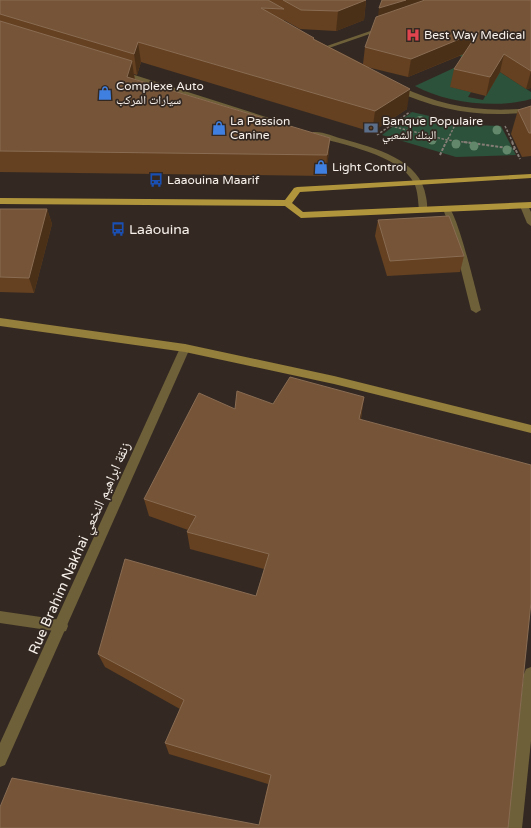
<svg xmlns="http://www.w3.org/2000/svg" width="531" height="828" viewBox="0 0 531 828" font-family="'Varela Round','Noto Naskh Arabic',sans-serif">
	<rect width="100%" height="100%" fill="#342922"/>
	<!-- green -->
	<g fill="#2c523b" fill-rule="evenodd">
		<path d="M 433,41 L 478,58 L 531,92 L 531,99 C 497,109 446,103 415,86 L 469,61 ZM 494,81 L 483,100 L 468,97 L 471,92 L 451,87 Z"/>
		<polygon points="412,112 468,125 501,126 516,155 456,157 382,135"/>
	</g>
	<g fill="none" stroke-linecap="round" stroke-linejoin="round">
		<!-- path-far1 -->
		<g stroke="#867d77" stroke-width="1.5" stroke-dasharray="2.5 1.5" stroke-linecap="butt">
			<polyline points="391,126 447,140 471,143"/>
			<polyline points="505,126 513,143"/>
			<polyline points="377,135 410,112"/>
			<polyline points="446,143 456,123"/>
		</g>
		<!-- path -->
		<g stroke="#867d77" stroke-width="2" stroke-dasharray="3 1.5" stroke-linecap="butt">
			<polyline points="464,142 515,149"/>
			<polyline points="512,142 520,159"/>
			<polyline points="440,155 446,142"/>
		</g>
		<!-- service -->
		<g fill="#6e613a" fill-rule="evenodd">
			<polygon points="524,203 527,204 531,212 531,226 527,223 520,206"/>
			<path d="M 447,206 C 457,209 477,296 481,310 L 476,313 L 471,310 L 451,230 L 443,209 Z"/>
		</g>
		<!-- minor -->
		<g fill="#6e613a" fill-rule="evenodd">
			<polygon points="382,27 387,28 326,49 321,48"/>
			<polygon points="119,72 125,72 291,125 284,127 119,76"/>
			<path d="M 394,86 L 400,86 C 442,107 484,113 531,108 L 531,112 C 482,118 439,111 394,90 Z"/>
			<path d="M 313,132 C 322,131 335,137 343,139 C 374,148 421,159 426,197 C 427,202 428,208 426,212 L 420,212 L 419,210 C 418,201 418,191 414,183 C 400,155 341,144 313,136 Z"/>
			<polygon points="0,611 61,620 66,621 68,626 66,631 61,632 0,623"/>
			<polygon points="531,667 531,741 522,828 506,828 524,674 526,669"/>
		</g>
		<!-- tertiary -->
		<polygon fill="#6e613a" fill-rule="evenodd" points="185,344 190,348 5,765 0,767 0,743 180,348"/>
		<!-- secondary -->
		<polygon fill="#947f3c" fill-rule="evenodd" points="0,318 185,344 334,376 531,425 531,433 334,384 185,352 0,326"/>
		<!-- primary -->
		<polygon fill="#b1953c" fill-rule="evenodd" points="531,174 531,178 300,192 292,203 303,212 531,202 531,208 301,218 285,206 0,204 0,198 285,200 294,188 297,187"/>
	</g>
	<!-- trees -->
	<g fill="#62876a">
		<circle cx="420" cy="120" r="4"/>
		<circle cx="497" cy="130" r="4.5"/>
		<circle cx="432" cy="140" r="4.5"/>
		<circle cx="456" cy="144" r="4.5"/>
		<circle cx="474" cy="146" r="4.5"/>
		<circle cx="507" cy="150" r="4.5"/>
	</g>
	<!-- wall -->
	<g fill="#654121">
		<polygon points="0,0 366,0 364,20 336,31 300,29 284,20 284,21 314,39 363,64 365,47 531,0 531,88 526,89 500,72 486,96 450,87 454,69 464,54 408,77 367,67 407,109 372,132 141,62 137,75 134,74 135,79 330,138 328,159 326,176 0,172"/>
		<polygon points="531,106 531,156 522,157 511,134 518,110"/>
		<polygon points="0,209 47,209 52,224 34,293 0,292"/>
		<polygon points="378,220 464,256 460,272 387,276 375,236"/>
		<polygon points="364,397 361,419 259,825 268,784 169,754 165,743 180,709 105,667 98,654 256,596 264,569 190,549 187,532 188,530 149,516 144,499 235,409 273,404"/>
	</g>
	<!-- shaded-wall -->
	<g fill="#4b3018">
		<polygon points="366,0 364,20 336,31 338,11"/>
		<polygon points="406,0 457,0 377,26 379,8"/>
		<polygon points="479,31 475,49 408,77 411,59"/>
		<polygon points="138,42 141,62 137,75 134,54"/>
		<polygon points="504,54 500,72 486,96 490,77"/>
		<polygon points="132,61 135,82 127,77"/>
		<polygon points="531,71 531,88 526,89"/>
		<polygon points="410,89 407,109 372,132 375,111"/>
		<polygon points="330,138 328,159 326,176 327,155"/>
		<polygon points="47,209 52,224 34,293 29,278"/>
		<polygon points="364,397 361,416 356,438 359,419"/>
	</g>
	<!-- building -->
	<g fill="#755437" stroke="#896c53">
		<polygon points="0,0 268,0 284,9 261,8 314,38 313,39 410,89 375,111 138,42 134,54 0,14"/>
		<polygon points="283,0 366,0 338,11 301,10"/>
		<polygon points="382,0 406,0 379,8"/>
		<polygon points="425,0 531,0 531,71 504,54 490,77 454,69 479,31 411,59 365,47 376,17"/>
		<polygon points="0,21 132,61 127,77 330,138 327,155 0,151"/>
		<polygon points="531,106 531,133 529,133 518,110"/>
		<polygon points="0,209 47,209 29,278 0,277"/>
		<polygon points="449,216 464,256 390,261 378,220"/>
		<polygon points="290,377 364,397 359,419 531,465 531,602 508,828 0,828 0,807 12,778 259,825 271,775 165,743 184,700 98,654 125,559 256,596 269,554 187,532 196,516 144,499 199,393 235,409 237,391 273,404"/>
	</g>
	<!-- icons -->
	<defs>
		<symbol id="hospital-bare" viewBox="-9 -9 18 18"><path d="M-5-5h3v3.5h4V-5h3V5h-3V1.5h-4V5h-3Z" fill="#e0444e" stroke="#342922" stroke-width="2.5" paint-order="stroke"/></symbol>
		<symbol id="shop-bare" viewBox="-9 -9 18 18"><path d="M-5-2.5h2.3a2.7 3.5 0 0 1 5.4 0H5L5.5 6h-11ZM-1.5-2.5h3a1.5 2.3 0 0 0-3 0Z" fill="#3f7fe0" stroke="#342922" stroke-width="2.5" paint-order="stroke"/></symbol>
		<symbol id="bank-bare" viewBox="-9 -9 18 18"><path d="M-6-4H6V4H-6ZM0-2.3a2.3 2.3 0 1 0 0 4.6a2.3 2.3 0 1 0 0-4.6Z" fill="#5c6f8a" stroke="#342922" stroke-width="2.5" paint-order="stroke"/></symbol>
		<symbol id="bus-bare" viewBox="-9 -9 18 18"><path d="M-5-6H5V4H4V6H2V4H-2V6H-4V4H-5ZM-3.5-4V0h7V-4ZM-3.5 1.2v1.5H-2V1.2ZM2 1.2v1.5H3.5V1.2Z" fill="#1a4fb4" stroke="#342922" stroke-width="2.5" paint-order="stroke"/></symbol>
	</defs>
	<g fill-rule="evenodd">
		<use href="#hospital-bare" x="403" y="25" width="20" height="20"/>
		<use href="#shop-bare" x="95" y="83" width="20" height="20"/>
		<use href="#shop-bare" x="209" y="118" width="20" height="20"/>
		<use href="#bank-bare" x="361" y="118" width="20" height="20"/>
		<use href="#shop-bare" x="311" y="157" width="20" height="20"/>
		<use href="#bus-bare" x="146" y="170" width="20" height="20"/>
		<use href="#bus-bare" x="108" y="219" width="20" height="20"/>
	</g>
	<g text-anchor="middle" stroke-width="3.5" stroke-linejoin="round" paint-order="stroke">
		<!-- far-poi labels -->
		<g font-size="12" fill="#f7f0eb" stroke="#342922" text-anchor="start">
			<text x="424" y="39">Best Way Medical</text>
			<text x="116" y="90">Complexe Auto<tspan x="116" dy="14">سيارات المركب</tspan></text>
			<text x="230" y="125">La Passion<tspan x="230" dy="14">Canine</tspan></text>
			<text x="382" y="125">Banque Populaire<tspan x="382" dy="14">البنك الشعبي</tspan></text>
			<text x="332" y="171">Light Control</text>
			<text x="167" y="184">Laaouina Maarif</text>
		</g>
		<!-- poi labels -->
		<g font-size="14" fill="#f7f0eb" stroke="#342922" text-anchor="start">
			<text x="129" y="234">Laâouina</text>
		</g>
		<!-- street labels -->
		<g font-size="14" fill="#f7f0eb" stroke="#342922">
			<text transform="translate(79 548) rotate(-66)" y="5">Rue Brahim Nakhai زنقة ابراهيم النخعي</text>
		</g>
	</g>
</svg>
